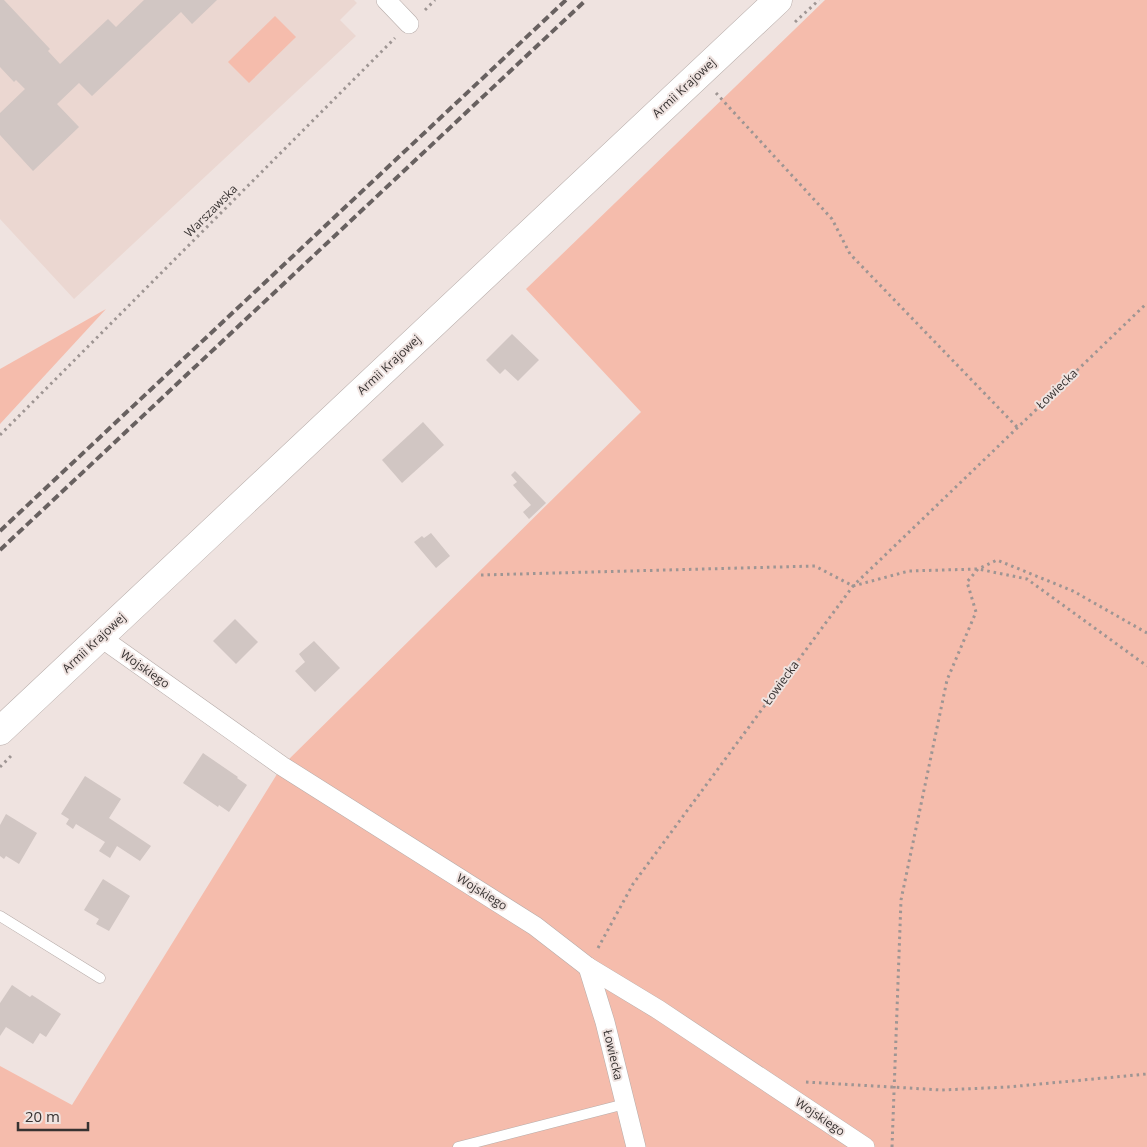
<svg xmlns="http://www.w3.org/2000/svg" width="1147" height="1147" viewBox="0 0 1147 1147" font-family="'Open Sans',sans-serif">
	<rect width="100%" height="100%" fill="#efe3e0"/>
	<!-- built -->
	<polygon fill="#ebd7d1" points="0,0 354,0 357,3 340,20 356,36 74,299 0,219"/>
	<!-- green -->
	<g fill="#f5bcac">
		<polygon points="825,0 1147,0 1147,1147 0,1147 0,1066 72,1105 282,766 641,412 526,289"/>
		<polygon points="275,16 296,37 249,83 228,62"/>
		<polygon points="106,309 0,424 0,369"/>
	</g>
	<!-- building -->
	<g fill="#d1c6c3">
		<polygon points="0,0 4,0 50,49 48,51 60,64 108,19 116,27 144,0 217,0 192,24 181,12 92,96 79,83 57,104 79,127 33,171 0,135 0,113 25,89 16,80 14,82 0,67"/>
		<polygon points="512,334 539,360 518,381 505,369 500,374 486,360"/>
		<polygon points="423,422 444,445 402,483 382,460"/>
		<polygon points="515,471 546,503 529,519 523,512 531,505 513,485 517,482 511,475"/>
		<polygon points="431,533 450,556 436,568 414,542 422,536 424,538"/>
		<polygon points="235,619 258,642 236,664 213,641"/>
		<polygon points="314,641 340,668 315,692 295,671 305,662 299,654"/>
		<polygon points="203,753 238,777 237,778 247,785 229,812 219,805 218,807 183,783"/>
		<polygon points="85,776 121,799 109,818 151,846 140,861 117,846 110,858 99,851 105,842 76,824 73,829 66,824 69,819 61,814"/>
		<polygon points="6,814 37,833 19,864 6,856 4,859 0,856 0,825"/>
		<polygon points="103,879 130,896 109,931 96,924 99,919 84,910"/>
		<polygon points="12,985 30,997 32,995 61,1014 46,1037 40,1033 33,1044 6,1027 0,1036 0,1003"/>
	</g>
	<g fill="none" stroke-linecap="round" stroke-linejoin="round">
		<defs>
			<g id="service">
				<polyline points="0,916 100,978"/>
				<polyline points="458,1147 625,1104"/>
			</g>
			<g id="minor">
				<polyline points="386,0 409,24"/>
				<polyline points="100,637 282,766 535,926 588,967 659,1010 865,1147"/>
				<polyline points="588,967 605,1022 636,1147"/>
			</g>
			<polyline id="secondary" points="0,731 778,0"/>
		</defs>
		<!-- service casing -->
		<use href="#service" stroke="#b7aca9" stroke-width="11"/>
		<!-- minor casing -->
		<use href="#minor" stroke="#b7aca9" stroke-width="20"/>
		<!-- secondary casing -->
		<use href="#secondary" stroke="#b7aca9" stroke-width="29"/>
		<!-- path -->
		<g stroke="#9e9593" stroke-width="3" stroke-dasharray="2.5 4" stroke-linecap="butt">
			<polyline points="425,10 435,0"/>
			<polyline points="795,22 819,0"/>
			<polyline points="716,93 832,219 850,254 1017,427"/>
			<polyline points="0,435 395,38"/>
			<polyline points="481,575 815,566 853,586 909,571 978,569 1027,579 1147,666"/>
			<polyline points="0,767 13,754"/>
			<polyline points="598,948 633,884 853,586 1147,303"/>
			<polyline points="806,1082 942,1090 1008,1087 1147,1074"/>
			<polyline points="892,1147 901,900 947,680 976,612 967,582 978,569 997,560 1073,591 1147,633"/>
		</g>
		<!-- service -->
		<use href="#service" stroke="#fff" stroke-width="10"/>
		<!-- minor -->
		<use href="#minor" stroke="#fff" stroke-width="19"/>
		<!-- secondary -->
		<use href="#secondary" stroke="#fff" stroke-width="28"/>
		<!-- rail -->
		<g stroke="#686160" stroke-width="4" stroke-dasharray="8 4" stroke-linecap="butt">
			<polyline points="0,531 566,0"/>
			<polyline points="0,550 586,0"/>
		</g>
	</g>
	<g text-anchor="middle" stroke-width="4" stroke-linejoin="round" paint-order="stroke">
		<!-- street labels -->
		<g font-size="12" fill="#373231" stroke="#efe3e0">
			<text transform="translate(684 88) rotate(-43)" y="4">Armii Krajowej</text>
			<text transform="translate(211 211) rotate(-45)" y="4">Warszawska</text>
			<text transform="translate(389 365) rotate(-43)" y="4">Armii Krajowej</text>
			<text transform="translate(1057 389) rotate(-44)" y="4">Łowiecka</text>
			<text transform="translate(94 643) rotate(-43)" y="4">Armii Krajowej</text>
			<text transform="translate(145 669) rotate(35)" y="4">Wojskiego</text>
			<text transform="translate(781 683) rotate(-54)" y="4">Łowiecka</text>
			<text transform="translate(482 892) rotate(32)" y="4">Wojskiego</text>
			<text transform="translate(613 1055) rotate(77)" y="4">Łowiecka</text>
			<text transform="translate(820 1117) rotate(34)" y="4">Wojskiego</text>
		</g>
	</g>
	<!-- scale -->
	<path d="M18 1122v8h70v-8" fill="none" stroke="#373231" stroke-width="2.5"/>
	<text x="25" y="1122" font-size="15" fill="#373231" stroke="#efe3e0" stroke-width="4" paint-order="stroke">20 m</text>
</svg>
